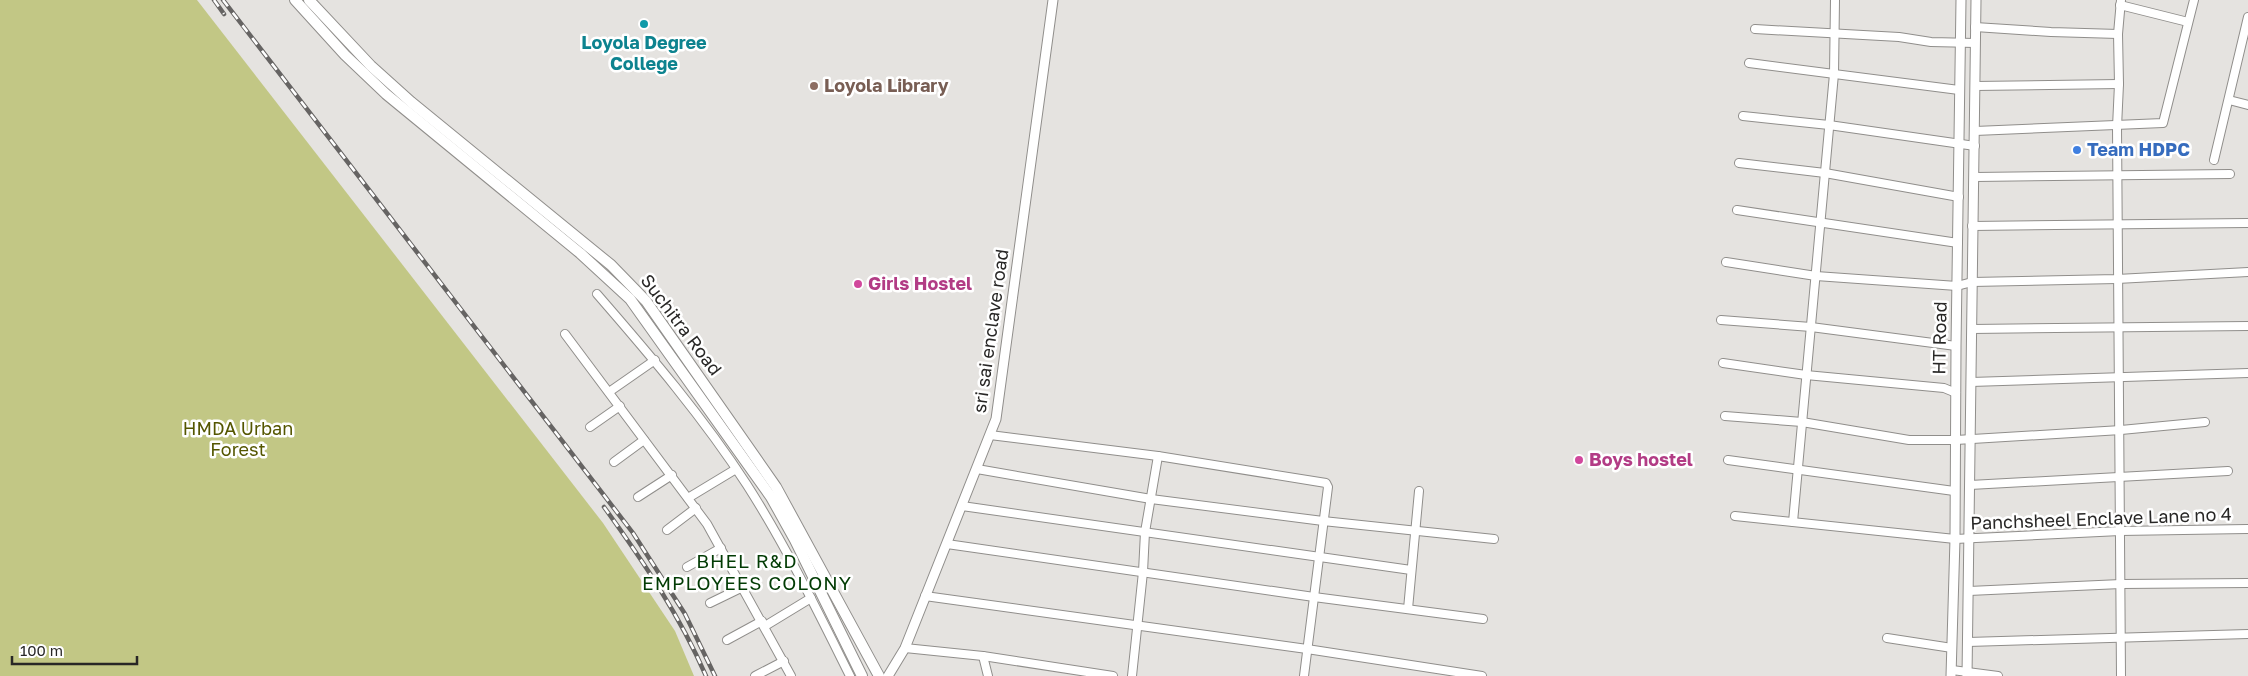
<svg xmlns="http://www.w3.org/2000/svg" width="2248" height="676" viewBox="0 0 2248 676" font-family="'Golos Text',sans-serif">
	<rect width="100%" height="100%" fill="#e5e3e0"/>
	<!-- green -->
	<polygon fill="#c2c785" points="0,0 197,0 603,523 675,631 694,676 0,676"/>
	<g fill="none" stroke-linecap="round" stroke-linejoin="round">
		<defs>
			<g id="minor">
				<polyline points="2120,5 2188,22"/>
				<polyline points="1975,27 2051,32 2118,34"/>
				<polyline points="1755,29 1899,37 1931,42 1975,43"/>
				<polyline points="1749,63 1959,90"/>
				<polyline points="1975,86 2119,84"/>
				<polyline points="2229,100 2248,105"/>
				<polyline points="1743,116 1829,125 1975,146"/>
				<polyline points="1975,131 2163,123 2194,0"/>
				<polyline points="2214,160 2248,17"/>
				<polyline points="1739,163 1825,173 1959,197"/>
				<polyline points="1975,177 2230,174"/>
				<polyline points="1737,210 1958,243"/>
				<polyline points="1972,226 2247,223"/>
				<polyline points="1726,262 1816,276 1957,286 1972,282 2117,279 2248,272"/>
				<path d="M 597,294 C 650,355 703,417 747,485 C 786,546 818,612 850,676"/>
				<polyline points="1721,320 1811,327 1956,346"/>
				<polyline points="1972,329 2248,326"/>
				<polyline points="565,334 707,524 791,676"/>
				<polyline points="1723,363 1806,375 1944,388 1956,393"/>
				<polyline points="1971,382 2248,373"/>
				<polyline points="609,392 655,360"/>
				<polyline points="1725,416 1802,422 1909,440 1956,440 2121,430 2205,422"/>
				<polyline points="590,427 620,406"/>
				<polyline points="990,435 1158,456 1326,483 1328,487 1304,676"/>
				<polyline points="1728,460 1954,491"/>
				<polyline points="614,462 644,440"/>
				<polyline points="977,469 1151,499 1323,521 1494,539"/>
				<polyline points="1970,485 2228,471"/>
				<polyline points="638,497 672,475"/>
				<polyline points="688,498 736,469"/>
				<polyline points="962,506 1411,570"/>
				<polyline points="1735,516 1955,539 2120,531 2247,529"/>
				<polyline points="1793,522 1834,74 1835,0"/>
				<polyline points="667,530 696,508"/>
				<polyline points="947,544 1314,597 1483,619"/>
				<polyline points="687,567 721,548"/>
				<polyline points="1969,591 2121,584 2248,583"/>
				<polyline points="925,596 1307,649 1482,676"/>
				<polyline points="710,603 743,587"/>
				<polyline points="1408,609 1419,491"/>
				<polyline points="765,626 811,598"/>
				<polyline points="1887,638 1952,648"/>
				<polyline points="727,640 762,621"/>
				<polyline points="1968,642 2248,634"/>
				<polyline points="905,648 983,656 1113,676"/>
				<polyline points="983,656 988,676"/>
				<polyline points="1952,670 1998,676"/>
				<polyline points="755,676 784,661"/>
				<polyline points="1132,676 1143,572 1145,532 1158,456"/>
				<polyline points="2121,676 2117,127 2119,84 2118,34 2121,0"/>
			</g>
			<g id="tertiary">
				<polyline points="888,676 905,648 996,419 1053,0"/>
				<polyline points="1951,676 1955,539 1956,346 1961,0"/>
				<polyline points="1967,676 1976,0"/>
			</g>
			<g id="secondary">
				<polyline points="295,0 345,55 386,94 580,253 630,299 771,497 795,540 862,676"/>
				<polyline points="309,0 371,66 411,102 611,265 646,301 776,487 879,676"/>
			</g>
		</defs>
		<!-- minor casing -->
		<use href="#minor" stroke="#908e8b" stroke-width="10"/>
		<!-- tertiary casing -->
		<use href="#tertiary" stroke="#908e8b" stroke-width="11"/>
		<!-- secondary casing -->
		<use href="#secondary" stroke="#908e8b" stroke-width="12"/>
		<!-- minor -->
		<use href="#minor" stroke="#fff" stroke-width="8"/>
		<!-- tertiary -->
		<use href="#tertiary" stroke="#fff" stroke-width="9"/>
		<!-- secondary -->
		<use href="#secondary" stroke="#fff" stroke-width="10"/>
		<defs>
			<g id="rail">
				<polyline points="214,0 224,14"/>
				<polyline points="223,0 633,533 685,614 715,676"/>
				<path d="M 604,507 C 643,561 680,616 706,676"/>
			</g>
		</defs>
		<!-- rail casing -->
		<use href="#rail" stroke="#666463" stroke-width="4.5"/>
		<!-- rail -->
		<use href="#rail" stroke="#fff" stroke-width="2.5" stroke-dasharray="8" stroke-linecap="butt"/>
	</g>
	<!-- markers -->
	<circle fill="#0f9aa8" stroke="#fff" stroke-width="2" cx="644" cy="24" r="5"/>
	<circle fill="#8d6e63" stroke="#fff" stroke-width="2" cx="814" cy="86" r="5"/>
	<circle fill="#3f7fe0" stroke="#fff" stroke-width="2" cx="2077" cy="150" r="5"/>
	<g fill="#d1479c" stroke="#fff" stroke-width="2">
		<circle cx="858" cy="284" r="5"/>
		<circle cx="1579" cy="460" r="5"/>
	</g>
	<g text-anchor="middle" stroke-width="5" stroke-linejoin="round" paint-order="stroke">
		<!-- culture labels -->
		<g font-size="18" font-weight="bold" fill="#0d838f" stroke="#fff">
			<text x="644" y="49">Loyola Degree<tspan x="644" dy="21">College</tspan></text>
		</g>
		<!-- education labels -->
		<g font-size="18" font-weight="bold" fill="#785e54" stroke="#fff" text-anchor="start">
			<text x="824" y="92">Loyola Library</text>
		</g>
		<!-- shop labels -->
		<g font-size="18" font-weight="bold" fill="#366cbe" stroke="#fff" text-anchor="start">
			<text x="2087" y="156">Team HDPC</text>
		</g>
		<!-- hotel labels -->
		<g font-size="18" font-weight="bold" fill="#b23c85" stroke="#fff" text-anchor="start">
			<text x="868" y="290">Girls Hostel</text>
			<text x="1589" y="466">Boys hostel</text>
		</g>
		<!-- street labels -->
		<g font-size="18" fill="#282726" stroke="#fff">
			<text transform="translate(681 325) rotate(53)" y="6">Suchitra Road</text>
			<text transform="translate(991 331) rotate(-82)" y="6">sri sai enclave road</text>
			<text transform="translate(1940 338) rotate(-89)" y="6">HT Road</text>
			<text transform="translate(2101 519) rotate(-2)" y="6">Panchsheel Enclave Lane no 4</text>
		</g>
		<!-- park labels -->
		<g font-size="18" fill="#545600" stroke="#fff">
			<text x="238" y="435">HMDA Urban<tspan x="238" dy="21">Forest</tspan></text>
		</g>
		<!-- neighbourhood labels -->
		<g font-size="19" letter-spacing="1" fill="#023b04" stroke="#fff">
			<text x="747" y="568">BHEL R&amp;D<tspan x="747" dy="22">EMPLOYEES COLONY</tspan></text>
		</g>
	</g>
	<!-- scale -->
	<path d="M12 656v8h125v-8" fill="none" stroke="#282726" stroke-width="2.5"/>
	<text x="20" y="656" font-size="15" fill="#282726" stroke="#ffffff" stroke-width="4" paint-order="stroke">100 m</text>
</svg>
